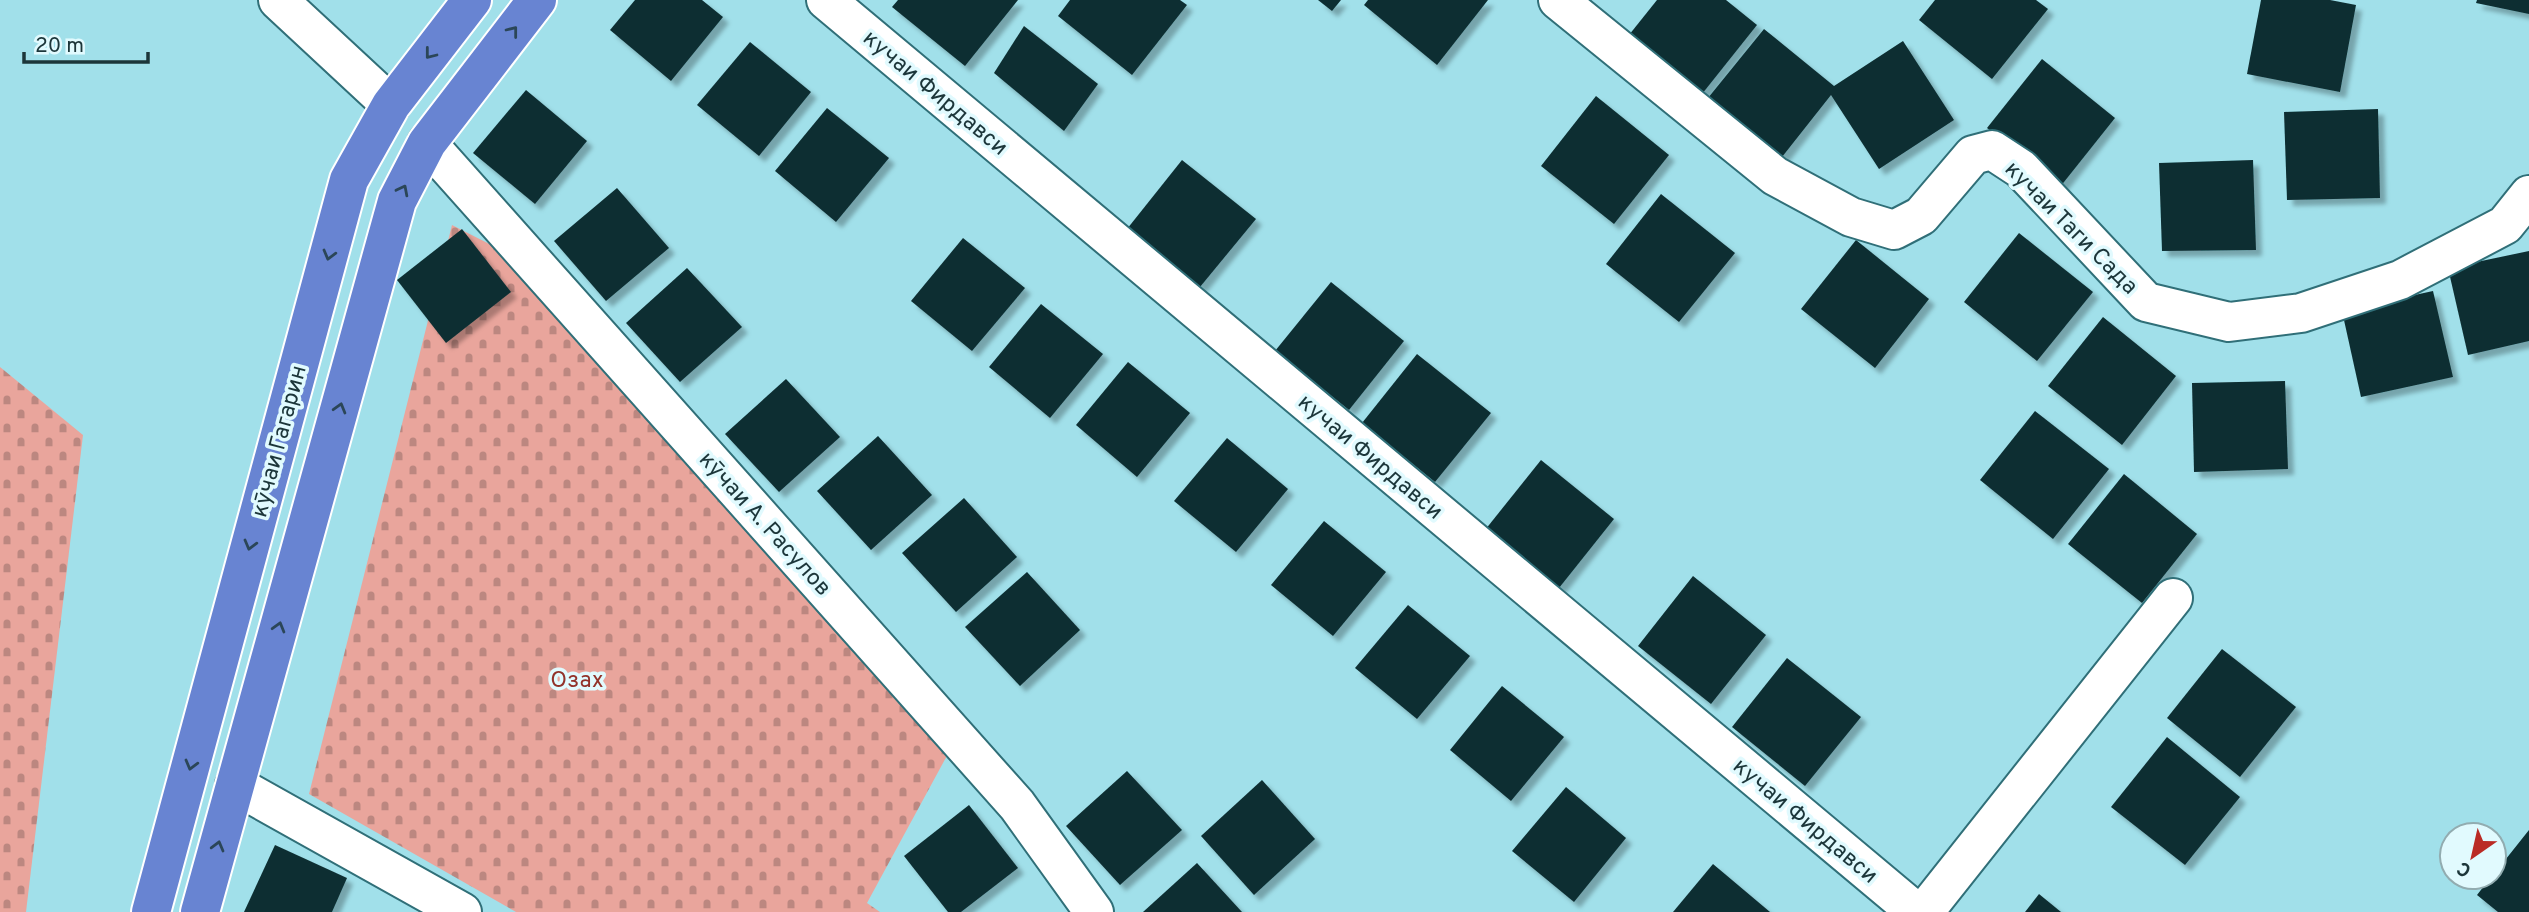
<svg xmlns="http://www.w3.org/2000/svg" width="2529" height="912" viewBox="0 0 2529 912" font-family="Overpass,sans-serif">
	<defs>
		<pattern id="cemetery-stones" width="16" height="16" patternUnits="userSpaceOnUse" patternTransform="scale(1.75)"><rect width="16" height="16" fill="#e9a59c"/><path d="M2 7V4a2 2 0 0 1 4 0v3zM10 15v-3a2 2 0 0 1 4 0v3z" fill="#bc8780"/></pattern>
		<filter id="shadow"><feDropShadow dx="6" dy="6" stdDeviation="2" flood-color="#0004"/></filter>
	</defs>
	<rect width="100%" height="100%" fill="#a1e0ea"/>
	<!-- cemetery -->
	<g fill="url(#cemetery-stones)">
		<polygon points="452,225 521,260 949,752 867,903 880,912 516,912 309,794"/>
		<polygon points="0,367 83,435 26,912 0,912"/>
	</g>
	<!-- building -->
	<g fill="#0c2e32" filter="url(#shadow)">
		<polygon points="635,0 702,0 723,17 671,81 610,30"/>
		<polygon points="898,0 1018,0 965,66 892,7"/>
		<polygon points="1070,0 1180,0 1187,5 1132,75 1058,16"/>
		<polygon points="1318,0 1341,0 1332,11"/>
		<polygon points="1368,0 1488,0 1437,65 1364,5"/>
		<polygon points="1657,0 1726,0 1757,25 1702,94 1629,35"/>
		<polygon points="1935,0 2036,0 2048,9 1992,79 1919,20"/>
		<polygon points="2261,0 2330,0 2356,5 2340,92 2247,74"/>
		<polygon points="2477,0 2529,0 2529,14 2476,3"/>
		<polygon points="1024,26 1098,84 1064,131 994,73"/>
		<polygon points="1764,29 1834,86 1903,41 1954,120 1879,169 1831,95 1782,157 1708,98"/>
		<polygon points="750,42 811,92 759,156 697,105"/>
		<polygon points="2042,59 2115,118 2060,187 1987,128"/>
		<polygon points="526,90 587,141 535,204 473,153"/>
		<polygon points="1596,96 1669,155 1614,224 1541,166"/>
		<polygon points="827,108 889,158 836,222 775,171"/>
		<polygon points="2378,109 2380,198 2287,200 2284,112"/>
		<polygon points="1182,160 1256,219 1200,287 1127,229"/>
		<polygon points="2253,160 2256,250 2162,251 2159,163"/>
		<polygon points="617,188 669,248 606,301 554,241"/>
		<polygon points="1661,194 1735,253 1679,322 1606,264"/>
		<polygon points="462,229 511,292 446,343 397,280"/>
		<polygon points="2019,233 2093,292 2037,361 1964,302"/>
		<polygon points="963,238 1025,288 972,351 911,301"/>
		<polygon points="1856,240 1929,299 1875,368 1801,309"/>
		<polygon points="2529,251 2529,341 2468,355 2448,268"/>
		<polygon points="687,268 742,327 680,382 626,323"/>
		<polygon points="1331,282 1404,341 1349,410 1275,351"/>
		<polygon points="2433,291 2453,377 2361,397 2342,311"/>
		<polygon points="1041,304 1103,354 1050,418 989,367"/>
		<polygon points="2103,317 2176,376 2122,445 2048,386"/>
		<polygon points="1417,354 1491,413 1435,482 1362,423"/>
		<polygon points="1128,362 1190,413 1137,477 1076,425"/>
		<polygon points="786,379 840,437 779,492 725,434"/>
		<polygon points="2285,381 2288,469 2194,472 2192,383"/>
		<polygon points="2035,411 2109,469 2053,539 1980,480"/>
		<polygon points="878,436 932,495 871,550 817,491"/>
		<polygon points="1227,438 1288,489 1236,552 1174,501"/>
		<polygon points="1541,460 1614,519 1559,588 1485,530"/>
		<polygon points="2124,474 2197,534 2142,603 2068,544"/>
		<polygon points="964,498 1017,557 956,612 902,553"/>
		<polygon points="1324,521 1386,572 1333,636 1271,585"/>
		<polygon points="1027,572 1080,630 1020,686 965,627"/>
		<polygon points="1693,576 1766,635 1711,704 1638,646"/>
		<polygon points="1408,605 1470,656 1417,719 1355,668"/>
		<polygon points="2222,649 2296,707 2240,777 2167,718"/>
		<polygon points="1787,658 1861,717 1805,786 1732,727"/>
		<polygon points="1502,686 1564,737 1511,801 1450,750"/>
		<polygon points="2167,737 2240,797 2185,865 2111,807"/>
		<polygon points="1127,771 1182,830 1120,885 1066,826"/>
		<polygon points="1262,780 1315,839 1254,895 1201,836"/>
		<polygon points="1566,787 1626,838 1574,902 1512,851"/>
		<polygon points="969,805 1018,868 961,912 948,912 904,856"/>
		<polygon points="2529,830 2529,912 2498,912 2477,895 2491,877 2494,877 2494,874"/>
		<polygon points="275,845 347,878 332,912 244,912"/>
		<polygon points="1197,863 1242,912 1143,912"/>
		<polygon points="1713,864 1770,912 1673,912"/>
		<polygon points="2039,894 2061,912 2025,912"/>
	</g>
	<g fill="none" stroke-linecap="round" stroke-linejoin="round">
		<defs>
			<g id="minor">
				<polyline points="278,0 391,105"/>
				<polyline points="826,0 1916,912"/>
				<polyline points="1558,0 1775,176 1851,217 1894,230 1921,216 1973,155 1992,150 2021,169 2146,302 2229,322 2301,313 2400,280 2505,225 2529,195"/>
				<polyline points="427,143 1017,805 1094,912"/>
				<polyline points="235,785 462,912"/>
				<polyline points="1924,912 2173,598"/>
			</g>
			<g id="highway">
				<polyline points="151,912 349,180 391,105 472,0"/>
				<polyline points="200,912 397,201 427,143 537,0"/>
			</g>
		</defs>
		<!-- minor casing -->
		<use href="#minor" stroke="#306f78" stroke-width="42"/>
		<!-- highway casing -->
		<use href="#highway" stroke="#fff" stroke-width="42"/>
		<!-- minor -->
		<use href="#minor" stroke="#fff" stroke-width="38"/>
		<!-- highway -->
		<use href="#highway" stroke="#6884d2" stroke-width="38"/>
	</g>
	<!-- one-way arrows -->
	<defs><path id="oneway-chevron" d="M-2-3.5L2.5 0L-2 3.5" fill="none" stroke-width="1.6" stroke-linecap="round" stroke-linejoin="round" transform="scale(1.75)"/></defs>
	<g stroke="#2b4658">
		<use href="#oneway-chevron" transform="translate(513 31) rotate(-52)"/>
		<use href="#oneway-chevron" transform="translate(430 54) rotate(128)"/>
		<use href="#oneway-chevron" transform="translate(403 190) rotate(-63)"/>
		<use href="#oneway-chevron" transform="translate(329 255) rotate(105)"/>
		<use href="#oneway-chevron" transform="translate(340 408) rotate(-74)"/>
		<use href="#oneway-chevron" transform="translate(250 545) rotate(105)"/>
		<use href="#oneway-chevron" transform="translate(279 627) rotate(-74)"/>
		<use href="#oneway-chevron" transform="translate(191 765) rotate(105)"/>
		<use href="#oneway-chevron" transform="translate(218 846) rotate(-75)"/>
	</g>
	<g text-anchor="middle" stroke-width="7" stroke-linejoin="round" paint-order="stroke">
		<!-- street labels -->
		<g font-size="23" fill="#1c363a" stroke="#e1fafe">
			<text transform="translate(936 92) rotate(40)" y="8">кучаи Фирдавси</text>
			<text transform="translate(2072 227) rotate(45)" y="8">кучаи Таги Сада</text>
			<text transform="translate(278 441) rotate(-75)" y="8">кӯчаи Гагарин</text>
			<text transform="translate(1371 456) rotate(40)" y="8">кучаи Фирдавси</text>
			<text transform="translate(766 523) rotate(48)" y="8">кӯчаи А. Расулов</text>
			<text transform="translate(1806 820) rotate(40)" y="8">кучаи Фирдавси</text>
		</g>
		<!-- park labels -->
		<g font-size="23" fill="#92322a" stroke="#e1fafe">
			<text x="577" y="687">Озах</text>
		</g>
	</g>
	<!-- north arrow -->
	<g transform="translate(2473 856) rotate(214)"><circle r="33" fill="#e1fafe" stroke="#92acb0" stroke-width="2"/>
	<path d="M0-5L12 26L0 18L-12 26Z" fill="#ba2b25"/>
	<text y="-10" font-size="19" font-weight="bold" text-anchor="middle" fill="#1c363a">С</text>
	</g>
	<!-- scale -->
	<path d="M24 52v10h124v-10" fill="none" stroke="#1c363a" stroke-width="3.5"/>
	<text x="35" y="52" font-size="21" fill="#1c363a" stroke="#e1fafe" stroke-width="5" paint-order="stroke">20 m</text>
</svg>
